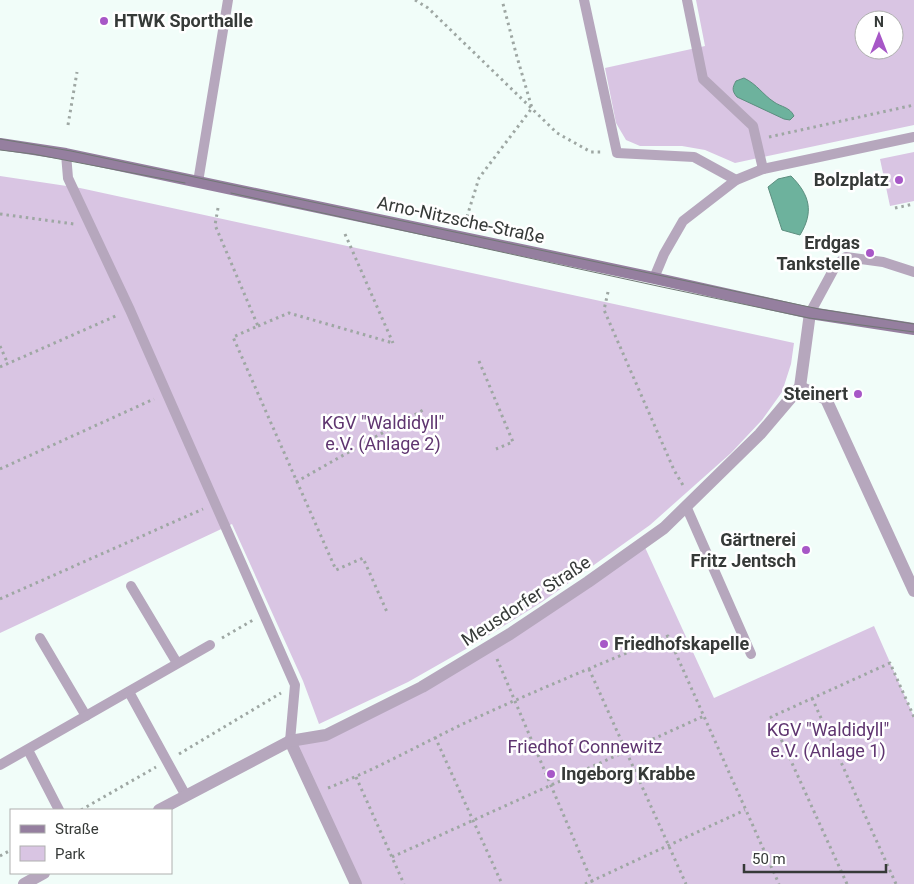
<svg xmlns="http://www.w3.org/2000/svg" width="914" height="884" viewBox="0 0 914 884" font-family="Roboto,sans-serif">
	<rect width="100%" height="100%" fill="#f1fdf9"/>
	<!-- green -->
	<g fill="#d9c5e3" fill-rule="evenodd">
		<path d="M 696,0 L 914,0 L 914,125 L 735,163 L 705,150 L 682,146 L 640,146 L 626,140 L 616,123 L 605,68 L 705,46 ZM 864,20 L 894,20 L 894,50 L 864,50 Z"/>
		<polygon points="914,152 914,201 890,206 880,159"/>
		<polygon points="0,176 80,188 794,343 791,364 782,392 762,420 731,453 650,525 542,602 473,645 408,682 319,724 303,681 232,524 0,633"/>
		<polygon points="643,543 714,698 874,626 914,717 914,884 356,884 290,741 326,735 422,687"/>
	</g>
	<!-- water -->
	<g fill="#6db29d" stroke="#5c8e7f">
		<path d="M 744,78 C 758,85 762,94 774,102 C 781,107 790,107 794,116 L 790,120 L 784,119 L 737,97 C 732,91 732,88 736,81 Z"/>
		<path d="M 791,176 C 810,195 814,212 800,235 L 782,230 L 768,187 L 778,179 Z"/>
	</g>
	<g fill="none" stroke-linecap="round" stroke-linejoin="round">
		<!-- path -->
		<g stroke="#9ea7a3" stroke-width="3" stroke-dasharray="2.5 4" stroke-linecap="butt">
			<polyline points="415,0 428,8 557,133 591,152 604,152"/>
			<polyline points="68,125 77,72"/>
			<polyline points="769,137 914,105"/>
			<polyline points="218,208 215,225 258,326 233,337 336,570 363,558 387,612"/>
			<polyline points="895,208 914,204"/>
			<polyline points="0,214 74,224"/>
			<polyline points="465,223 479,178 532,108 517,57 502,0"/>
			<polyline points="345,234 393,343"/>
			<polyline points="608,292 604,310 674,470 684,487"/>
			<polyline points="258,326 289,313 393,343"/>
			<polyline points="0,346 8,364"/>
			<polyline points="479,361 513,442 496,449"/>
			<polyline points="0,367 118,315"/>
			<polyline points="0,469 154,399"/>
			<polyline points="296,482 423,410"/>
			<polyline points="0,599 203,509"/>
			<polyline points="222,638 253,620"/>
			<polyline points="497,659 593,884"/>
			<polyline points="589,669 686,884"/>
			<polyline points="812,698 896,884"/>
			<polyline points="435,737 502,884"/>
			<polyline points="179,754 281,693"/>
			<polyline points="356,777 404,884"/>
			<path d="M 328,788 C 375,770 419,745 465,723 C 532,692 600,664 668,636 L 779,884"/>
			<polyline points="81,810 156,767"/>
			<polyline points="0,856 11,850"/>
			<polyline points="392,857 704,716"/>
			<polyline points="585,884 745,810"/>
			<polyline points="847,884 771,717 890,663 914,717"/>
		</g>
		<!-- lane -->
		<g stroke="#b6a7bd" stroke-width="10">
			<polyline points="584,0 617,153 694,157 736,180"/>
			<polyline points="687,0 703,79 753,126 763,169"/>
			<polyline points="66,154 68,178 130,310 295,685 290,741"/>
			<polyline points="198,182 228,0"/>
			<polyline points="654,278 664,254 683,221 736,180 763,169 914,137"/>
			<polyline points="810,313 836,265 846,257 883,262 914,272"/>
			<polyline points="686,506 751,654"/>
			<polyline points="131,586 177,663"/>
			<polyline points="40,638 86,716"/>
			<polyline points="129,692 186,796"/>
			<polyline points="28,750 59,810"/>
			<polyline points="0,765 210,645"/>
		</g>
		<!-- street -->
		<g stroke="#b6a7bd" stroke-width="12">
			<polyline points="800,387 826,399 914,591"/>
			<polyline points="290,741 356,884"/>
			<polyline points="159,810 290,741 326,735 422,687 510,634 588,582 664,528 760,434 800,387 810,313"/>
			<polyline points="24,884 44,873"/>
		</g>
		<!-- secondary -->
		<polyline stroke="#957f9f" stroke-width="12" points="0,144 66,154 654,278 810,313 914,329"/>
		<!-- tram -->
		<g stroke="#717875" stroke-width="1">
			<polyline points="0,139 71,151 819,309 914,324"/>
			<polyline points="0,150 33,154 185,183"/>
			<polyline points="231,193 662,287 809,318 914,332"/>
		</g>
	</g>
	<!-- markers -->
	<g fill="#a757c7" stroke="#fff" stroke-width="2">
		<circle cx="104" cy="21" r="5"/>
		<circle cx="899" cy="180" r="5"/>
		<circle cx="870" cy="253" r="5"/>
		<circle cx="858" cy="394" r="5"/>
		<circle cx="806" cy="550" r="5"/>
		<circle cx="604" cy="644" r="5"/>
		<circle cx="551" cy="774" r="5"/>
	</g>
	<g text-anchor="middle" stroke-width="5" stroke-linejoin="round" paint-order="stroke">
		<!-- poi labels -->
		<g font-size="18" font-weight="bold" fill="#363a38" stroke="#fff" text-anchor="end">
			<text x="114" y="27" text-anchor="start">HTWK Sporthalle</text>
			<text x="889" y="186">Bolzplatz</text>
			<text x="860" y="249">Erdgas<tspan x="860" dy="21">Tankstelle</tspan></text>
			<text x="848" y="400">Steinert</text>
			<text x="796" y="546">Gärtnerei<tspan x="796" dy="21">Fritz Jentsch</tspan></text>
			<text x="614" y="650" text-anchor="start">Friedhofskapelle</text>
			<text x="561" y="780" text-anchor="start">Ingeborg Krabbe</text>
		</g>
		<!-- street labels -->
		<g font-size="18" fill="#363a38" stroke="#fff">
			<text transform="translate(461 220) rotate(12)" y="6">Arno-Nitzsche-Straße</text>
			<text transform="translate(526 601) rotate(-33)" y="6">Meusdorfer Straße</text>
		</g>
		<!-- park labels -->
		<g font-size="18" fill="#5f3570" stroke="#fff">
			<text x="383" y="429">KGV "Waldidyll"<tspan x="383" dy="21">e.V. (Anlage 2)</tspan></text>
			<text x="828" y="736">KGV "Waldidyll"<tspan x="828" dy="21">e.V. (Anlage 1)</tspan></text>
			<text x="585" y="753">Friedhof Connewitz</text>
		</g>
	</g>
	<!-- legend -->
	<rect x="10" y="809" width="162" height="65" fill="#ffffff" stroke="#afb0af"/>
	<rect x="20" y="825" width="25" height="8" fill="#957f9f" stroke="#afb0af"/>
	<text x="55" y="834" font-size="15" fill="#363a38">Straße</text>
	<rect x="20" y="846" width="25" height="15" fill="#d9c5e3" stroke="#afb0af"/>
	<text x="55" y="859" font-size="15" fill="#363a38">Park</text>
	<!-- north arrow -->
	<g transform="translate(879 35)"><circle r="24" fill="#ffffff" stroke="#afb0af"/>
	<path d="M0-4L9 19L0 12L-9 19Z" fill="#a757c7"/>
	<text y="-8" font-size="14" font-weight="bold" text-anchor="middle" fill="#363a38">N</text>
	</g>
	<!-- scale -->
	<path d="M744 864v8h142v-8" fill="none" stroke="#363a38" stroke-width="2.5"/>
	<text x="752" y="864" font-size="15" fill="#363a38" stroke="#ffffff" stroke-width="4" paint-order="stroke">50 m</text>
</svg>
